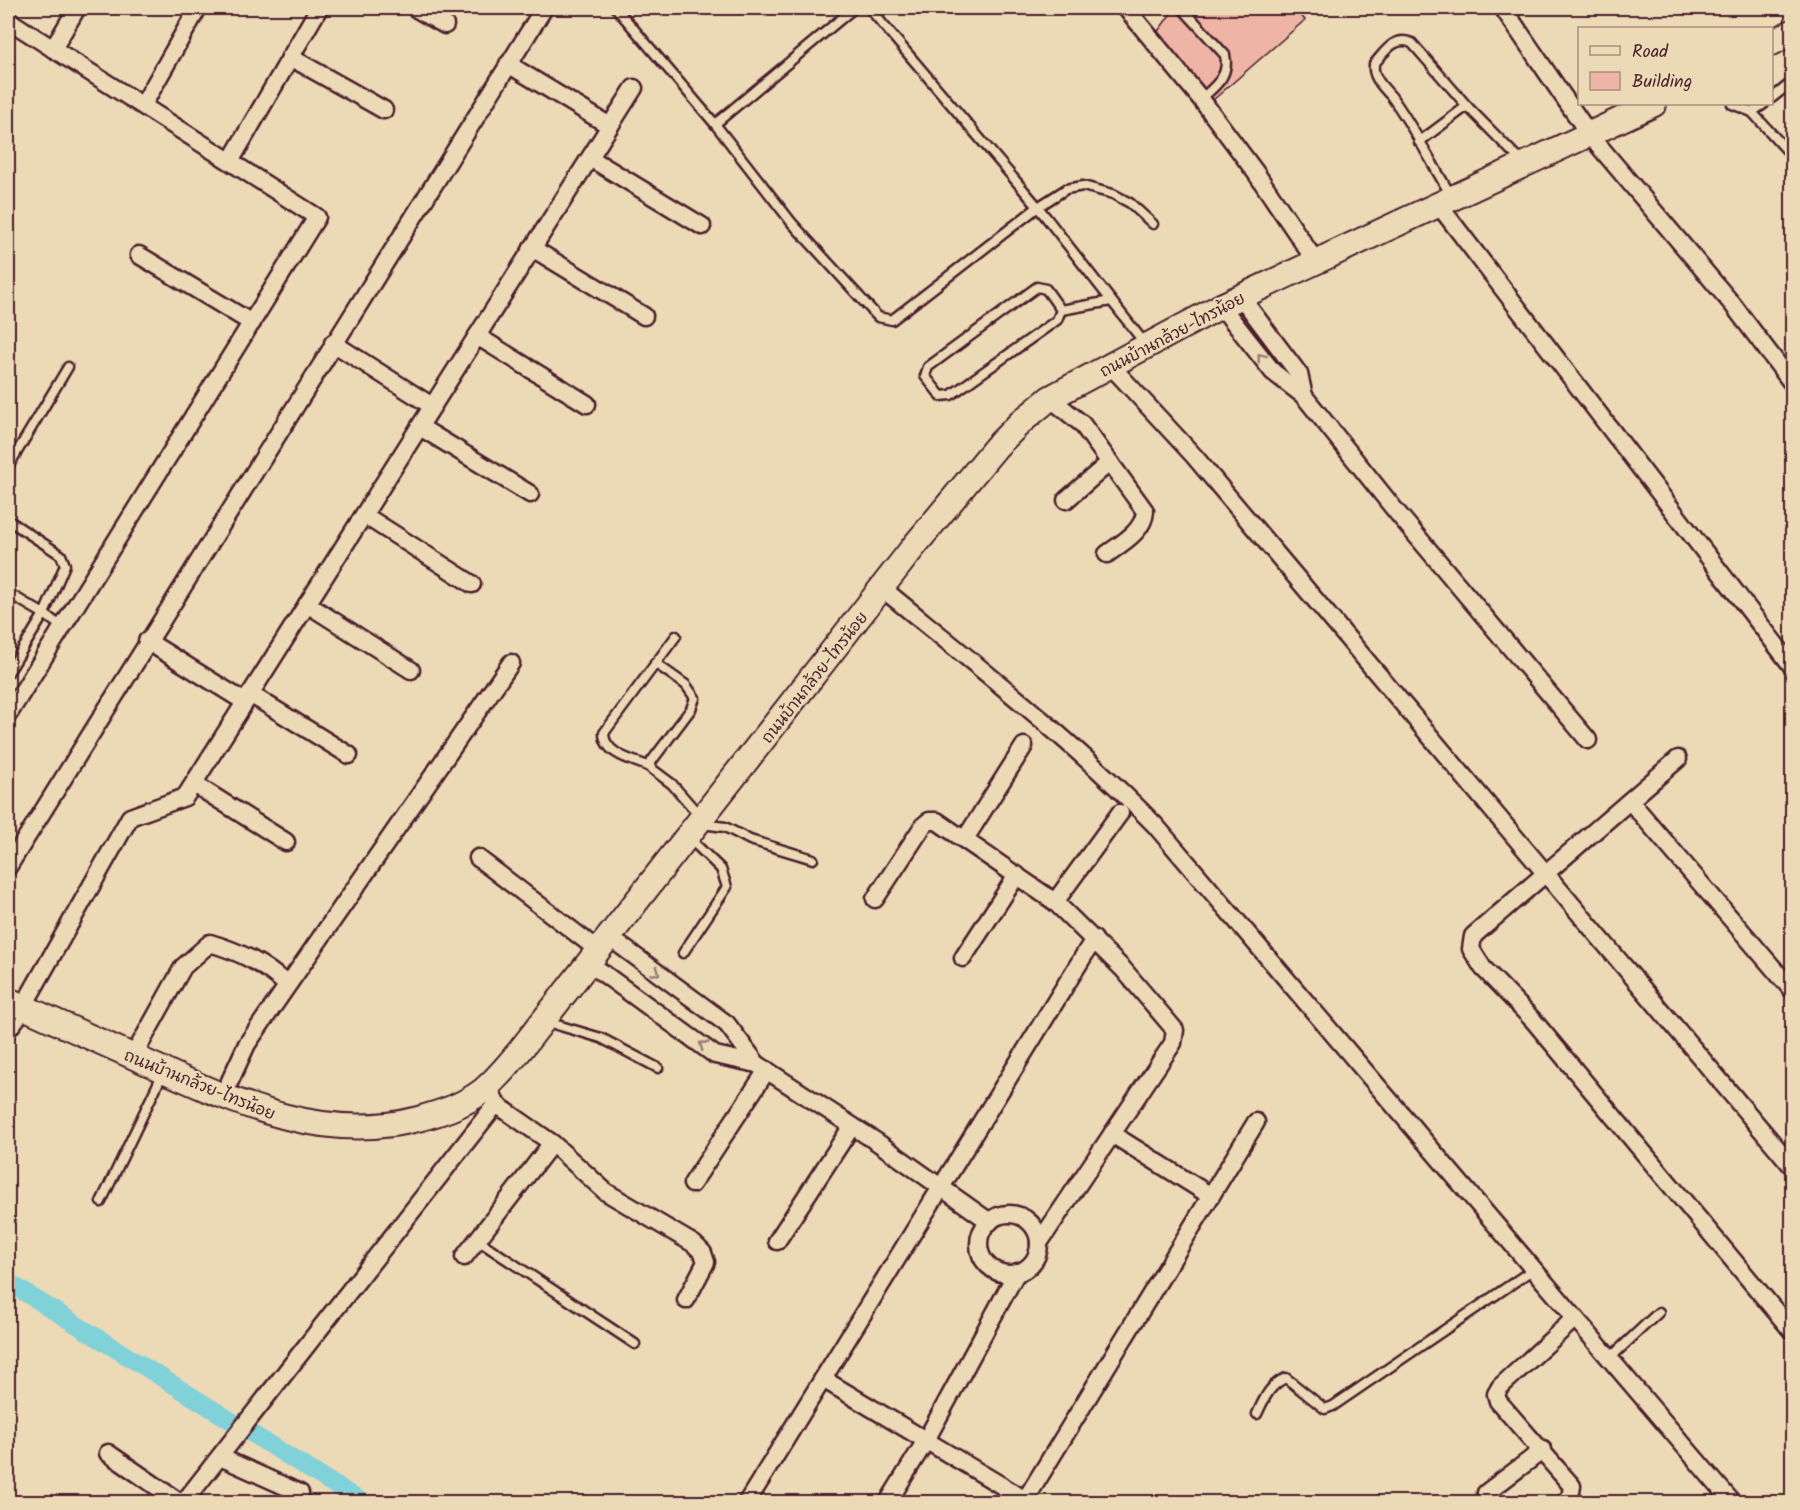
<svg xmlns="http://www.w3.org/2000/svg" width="1800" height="1510" viewBox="0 0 1800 1510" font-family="Kalam,'Playpen Sans Thai',sans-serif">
	<rect width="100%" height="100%" fill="#ecdab7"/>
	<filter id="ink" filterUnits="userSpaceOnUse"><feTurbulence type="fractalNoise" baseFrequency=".0167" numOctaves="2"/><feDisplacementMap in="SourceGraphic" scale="12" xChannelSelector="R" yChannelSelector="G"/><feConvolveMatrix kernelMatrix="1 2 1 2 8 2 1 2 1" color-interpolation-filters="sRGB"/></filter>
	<g filter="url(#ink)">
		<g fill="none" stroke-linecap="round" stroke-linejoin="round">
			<!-- canal -->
			<polyline stroke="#80d1d8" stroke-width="18" points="8,1282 362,1502"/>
		</g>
		<!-- building -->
		<polygon fill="#eeb5a7" stroke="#4a1f2b" stroke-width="1.5" points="1175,8 1294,8 1305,20 1213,100 1156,34"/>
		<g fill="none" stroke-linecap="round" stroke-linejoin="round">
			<defs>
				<g id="lane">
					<polyline points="616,8 715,124 792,223 878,317 892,320 1038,207 1066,189 1083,186 1113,194 1130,203 1153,224"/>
					<polyline points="869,8 1038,207 1146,345"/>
					<path d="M 1182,8 L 1225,55 C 1230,76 1215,86 1201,99"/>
					<polyline points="1772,98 1792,82"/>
					<polyline points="1732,104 1752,112 1792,156"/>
					<polyline points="1752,112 1764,104"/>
					<polyline points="715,124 854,8"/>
					<polyline points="1419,142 1467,106"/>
					<path d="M 1452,197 C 1431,163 1414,127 1391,96 C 1383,87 1372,77 1374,64 C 1384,53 1394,35 1412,43 L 1467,106 L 1523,163"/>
					<polygon points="1037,287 1046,289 1061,310 1057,320 951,395 941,396 925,376 928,367"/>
					<polyline points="1061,310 1111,301"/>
					<polyline points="8,467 68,367"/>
					<polyline points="8,520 61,555 65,565 44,614 62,627"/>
					<polyline points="8,593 44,614 8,673"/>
					<polyline points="655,663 686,685 695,698 691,709 648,766 672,784 700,816"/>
					<path d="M 648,766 C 632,760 604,754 604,733 L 676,636"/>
					<polyline points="702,824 725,827 750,840 813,859"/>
					<polyline points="683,953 727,887 721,869 689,838"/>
					<polyline points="547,1022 601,1038 658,1068"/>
					<polyline points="8,1036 28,1010"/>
					<polyline points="101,1202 164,1071"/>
					<polyline points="479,1241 635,1344"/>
					<polyline points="1609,1359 1659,1312"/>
					<path d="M 1257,1414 C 1264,1399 1270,1384 1286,1378 L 1325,1409 L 1333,1406 L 1532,1270"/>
				</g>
				<g id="street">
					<polyline points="415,8 445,25"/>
					<polyline points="1126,8 1201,99 1256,173 1316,262"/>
					<polyline points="1503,8 1589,134 1733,305 1792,383"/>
					<polyline points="8,20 317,217 8,715"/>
					<polyline points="53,49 77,8"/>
					<polyline points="290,57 384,110"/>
					<polyline points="508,64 610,126"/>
					<polyline points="143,105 198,8"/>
					<polyline points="590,158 702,226"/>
					<polyline points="231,160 319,8"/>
					<polyline points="1438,204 1792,666"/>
					<polyline points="532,248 644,316"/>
					<polyline points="139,255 252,323"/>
					<polyline points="1241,297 1299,374 1304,396"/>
					<polyline points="1221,306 1273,372 1304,396 1395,510 1588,740"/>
					<polyline points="477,336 587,404"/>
					<polyline points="333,343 432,406"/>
					<polyline points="1111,366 1194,456 1792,1166"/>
					<path d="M 1050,398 L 1082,424 L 1145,511 C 1144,531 1122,543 1107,554"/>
					<polyline points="420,427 530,494"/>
					<polyline points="1066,500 1110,462"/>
					<polyline points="364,515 472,584"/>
					<path d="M 883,589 C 976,665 1071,739 1155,825 L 1732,1502"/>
					<polyline points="307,604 411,670"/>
					<polyline points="147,641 245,702"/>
					<polyline points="250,694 349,755"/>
					<polyline points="1678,759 1473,936 1471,949 1483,968 1533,1020 1792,1331"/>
					<polyline points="194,784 286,842"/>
					<polyline points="1630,801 1792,990"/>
					<polyline points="965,839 1024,746"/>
					<polyline points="478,858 598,950"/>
					<polyline points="8,867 544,8"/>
					<polyline points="875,899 923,826 929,821 937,821 1055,902 1123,969 1175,1030 1173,1043 1039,1243"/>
					<polyline points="1055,902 1120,813"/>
					<polyline points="609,937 727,1024 757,1064 877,1142 990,1222"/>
					<polyline points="963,958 1017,875"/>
					<polyline points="589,963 715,1055 757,1064"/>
					<polyline points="23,1007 130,817 185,797 634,88"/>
					<path d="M 133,1057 L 183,967 L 210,943 C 240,952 263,963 287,985"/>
					<polyline points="223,1096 247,1044 511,663"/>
					<polyline points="493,1096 496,1104 552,1143 606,1192 694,1244 703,1253 706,1262 686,1300"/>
					<polyline points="1112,1134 1211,1196"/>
					<polyline points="692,1184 767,1070"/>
					<circle cx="1009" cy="1244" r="30"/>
					<polyline points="777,1241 852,1126"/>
					<polyline points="464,1257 552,1143"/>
					<polyline points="823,1379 1029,1502"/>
					<polyline points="108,1453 179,1502"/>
					<polyline points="220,1457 300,1493"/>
					<polyline points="1486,1493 1543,1450"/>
					<polyline points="184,1502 496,1104"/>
					<polyline points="747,1502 1094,939"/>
					<polyline points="888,1502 925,1442 1017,1272"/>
					<polyline points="1024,1502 1256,1122"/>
					<polyline points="1565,1502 1570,1498 1572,1486 1498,1401 1496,1394 1500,1387 1574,1319"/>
				</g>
				<g id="secondary">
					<polyline points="1772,43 1792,32"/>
					<path d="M 8,1000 C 59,1023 110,1046 161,1069 C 243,1106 327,1143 418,1119 C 440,1113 462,1106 481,1092 C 495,1081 507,1066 518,1053 L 915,545 L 996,447 L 1021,422 L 1050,398 L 1221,306 L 1654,104"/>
				</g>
			</defs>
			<!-- lane casing -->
			<use href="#lane" stroke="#4a1f2b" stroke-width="13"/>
			<!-- street casing -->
			<use href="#street" stroke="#4a1f2b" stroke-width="21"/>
			<!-- secondary casing -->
			<use href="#secondary" stroke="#4a1f2b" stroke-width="28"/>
			<!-- lane -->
			<use href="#lane" stroke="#ecdab7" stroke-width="8"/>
			<!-- street -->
			<use href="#street" stroke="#ecdab7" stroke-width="16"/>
			<!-- secondary -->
			<use href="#secondary" stroke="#ecdab7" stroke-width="24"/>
		</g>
		<!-- one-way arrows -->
		<defs><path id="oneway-chevron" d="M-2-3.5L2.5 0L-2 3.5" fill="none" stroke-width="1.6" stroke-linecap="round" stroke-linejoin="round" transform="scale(1.5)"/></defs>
		<g stroke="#9b7c71">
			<use href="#oneway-chevron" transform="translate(1261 357) rotate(-128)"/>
			<use href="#oneway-chevron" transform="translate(656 972) rotate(36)"/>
			<use href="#oneway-chevron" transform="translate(703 1045) rotate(-144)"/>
		</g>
	</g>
	<g text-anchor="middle" stroke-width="4.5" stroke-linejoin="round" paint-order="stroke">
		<!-- street labels -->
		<g font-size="16" fill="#4a1f2b" stroke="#ecdab7">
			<text transform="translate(1172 334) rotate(-28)" y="6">ถนนบ้านกล้วย-ไทรน้อย</text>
			<text transform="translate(814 677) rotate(-52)" y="6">ถนนบ้านกล้วย-ไทรน้อย</text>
			<text transform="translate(200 1084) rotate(22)" y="6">ถนนบ้านกล้วย-ไทรน้อย</text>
		</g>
	</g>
	<!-- margin -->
	<rect width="1800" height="1510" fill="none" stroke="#ecdab7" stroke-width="30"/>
	<rect x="15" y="15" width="1770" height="1480" fill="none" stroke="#4a1f2b" stroke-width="2" filter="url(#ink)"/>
	<!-- legend -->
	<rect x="1578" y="27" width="195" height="78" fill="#ecdab7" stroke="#ab8f7f" stroke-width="1.5"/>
	<rect x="1590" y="46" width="30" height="9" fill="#ecdab7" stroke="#ab8f7f" stroke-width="1.5"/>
	<text x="1632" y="57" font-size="18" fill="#4a1f2b">Road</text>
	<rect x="1590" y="72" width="30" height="18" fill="#eeb5a7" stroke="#ab8f7f" stroke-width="1.5"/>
	<text x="1632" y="87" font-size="18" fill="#4a1f2b">Building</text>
</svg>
